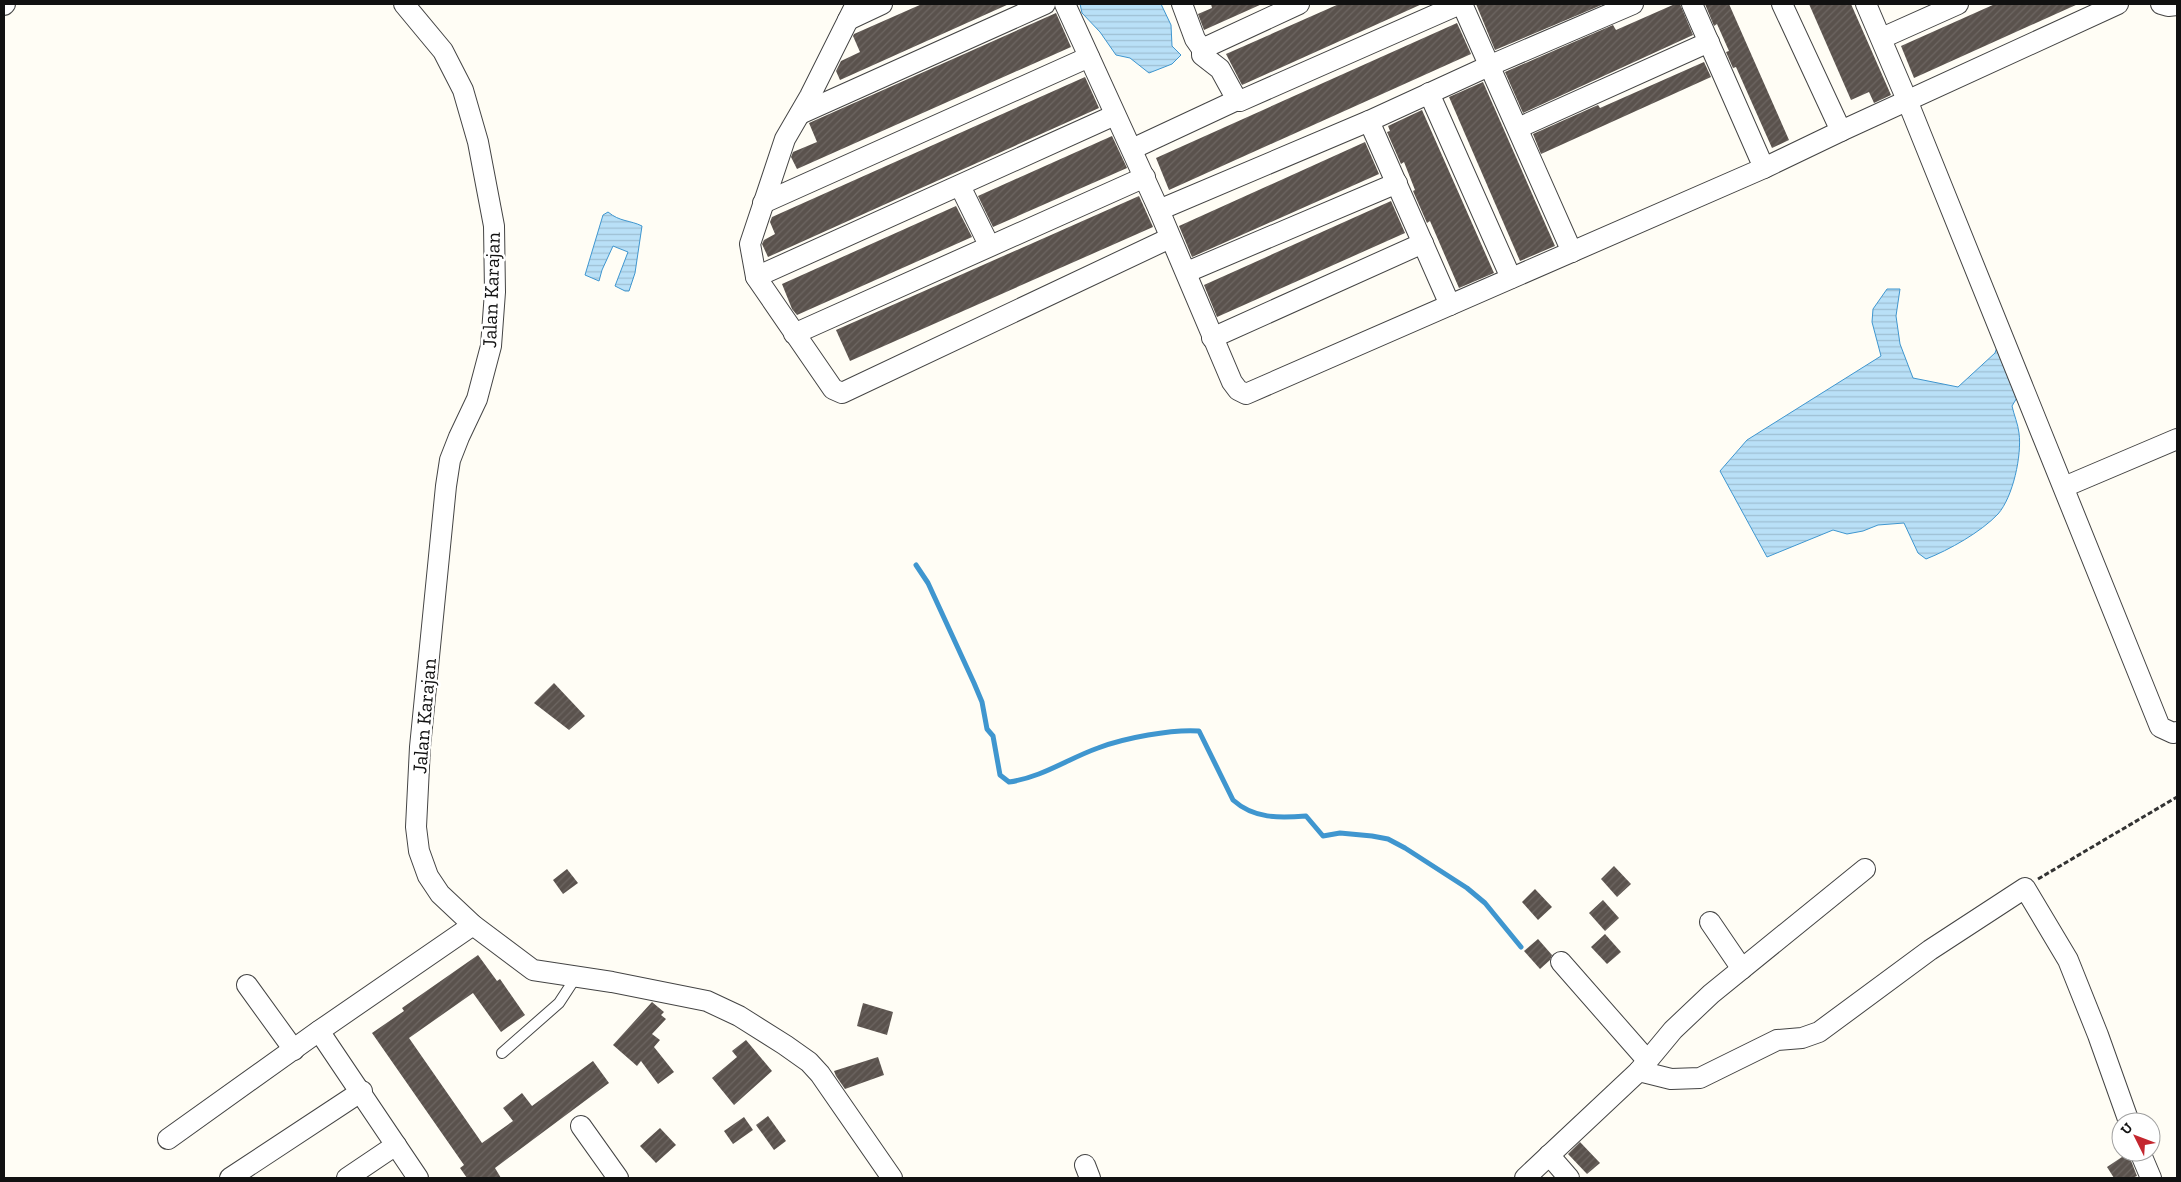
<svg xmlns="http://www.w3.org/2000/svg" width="2181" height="1182" viewBox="0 0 2181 1182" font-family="'Zilla Slab',serif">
	<defs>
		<pattern id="water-rules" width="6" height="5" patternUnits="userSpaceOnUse" patternTransform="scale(1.25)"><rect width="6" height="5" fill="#b9e0f7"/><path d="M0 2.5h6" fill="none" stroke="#9ebfd3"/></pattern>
		<pattern id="building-hatch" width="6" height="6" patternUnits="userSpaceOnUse" patternTransform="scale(1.25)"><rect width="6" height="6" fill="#5a524d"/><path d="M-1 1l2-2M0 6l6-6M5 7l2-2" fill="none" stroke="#6d6662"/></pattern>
	</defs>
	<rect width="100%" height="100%" fill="#fffdf5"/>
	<!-- water -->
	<g fill="url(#water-rules)" stroke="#3f96cf">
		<polygon points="1080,4 1161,4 1171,25 1172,46 1181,55 1172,64 1149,73 1130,58 1116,55 1100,32 1082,13"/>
		<path d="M 608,212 C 620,222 630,220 642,226 L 635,273 L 629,291 L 625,291 L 615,286 L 628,252 L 613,246 L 602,270 L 599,281 L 585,275 L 603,215 Z"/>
		<path d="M 1887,289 L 1900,289 L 1896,316 L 1900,344 L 1913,378 L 1958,387 L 1995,353 L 2000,339 L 2018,396 L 2012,406 C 2014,415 2018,424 2019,433 C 2022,455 2013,497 1998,514 C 1981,532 1949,550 1926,559 L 1918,553 L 1904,523 L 1878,525 L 1863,531 L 1847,534 L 1833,530 L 1767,557 L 1720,471 L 1747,440 L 1881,356 L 1872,322 L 1873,309 Z"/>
	</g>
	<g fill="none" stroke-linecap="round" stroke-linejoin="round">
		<!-- stream -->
		<path stroke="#3f96cf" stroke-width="5" d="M 916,565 L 928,583 L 974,683 L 982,702 L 987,729 L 993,736 L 1000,775 L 1009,782 C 1043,777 1067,759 1098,748 C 1124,738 1172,729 1199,731 L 1233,800 C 1254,819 1279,818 1306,816 L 1323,836 L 1340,833 L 1372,836 L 1388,839 L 1405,848 L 1467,888 L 1485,903 L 1521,947"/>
	</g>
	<!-- building -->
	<g fill="url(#building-hatch)">
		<polygon points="922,4 1009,4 840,80 836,71 841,61 860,52 853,36 854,34"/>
		<polygon points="1211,4 1262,4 1204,30 1198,14 1212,8"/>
		<polygon points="1339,4 1422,4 1242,85 1226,54"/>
		<polygon points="1476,4 1604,4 1495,50"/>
		<polygon points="1675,4 1680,4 1693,35 1523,113 1505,72 1613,25 1616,30"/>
		<polygon points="1705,4 1729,4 1789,140 1772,148 1736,67 1733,68 1726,52 1729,51 1717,24 1714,26"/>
		<polygon points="1809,4 1851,4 1891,95 1874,103 1869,92 1851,100"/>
		<polygon points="1995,4 2078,4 1914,78 1901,46"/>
		<polygon points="1056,13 1071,47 797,169 791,157 793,152 817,142 809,123"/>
		<polygon points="1457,23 1471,54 1169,190 1156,158"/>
		<polygon points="1704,62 1711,77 1541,154 1533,134 1598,105 1600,108"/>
		<polygon points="1085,77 1099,108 768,257 762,244 764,240 775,234 770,222 772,217"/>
		<polygon points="1483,82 1555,246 1520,261 1449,97"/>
		<polygon points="1422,110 1494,273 1459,288 1430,221 1427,223 1413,191 1415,190 1404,162 1401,164 1387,132 1390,131 1388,126"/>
		<polygon points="1112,136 1127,168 993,227 978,196"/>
		<polygon points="1365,142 1379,174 1192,257 1179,226"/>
		<polygon points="1139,196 1153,227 850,361 836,330"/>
		<polygon points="1391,201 1405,233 1217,317 1204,285"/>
		<polygon points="956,206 972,237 797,315 792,309 782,284"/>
		<polygon points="554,683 585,716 569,730 534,703"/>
		<polygon points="1614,866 1631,884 1617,897 1601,879"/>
		<polygon points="567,869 578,883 563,894 553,880"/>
		<polygon points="1535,889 1552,907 1538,920 1522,902"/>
		<polygon points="1603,900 1619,918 1605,931 1589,913"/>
		<polygon points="1605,934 1621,952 1607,964 1591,947"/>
		<polygon points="1538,939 1552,955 1550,960 1540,969 1524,951"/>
		<polygon points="478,955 497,981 500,979 525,1015 501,1032 473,993 409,1038 482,1143 513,1121 503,1108 522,1093 532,1106 593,1061 609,1083 495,1168 501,1178 467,1178 460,1168 464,1165 372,1033 404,1011 402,1008"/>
		<polygon points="652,1002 664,1012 661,1015 666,1019 652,1034 660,1040 654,1047 674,1072 658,1084 641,1061 637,1066 613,1045"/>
		<polygon points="863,1003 893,1012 887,1035 857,1026"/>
		<polygon points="746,1040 772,1071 734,1105 712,1078 737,1057 732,1051"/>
		<polygon points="878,1057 884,1075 845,1089 836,1076 834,1071"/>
		<polygon points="768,1116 786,1141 774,1150 756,1125"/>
		<polygon points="744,1117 753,1130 733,1144 724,1131"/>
		<polygon points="660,1128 676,1145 656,1163 640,1146"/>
		<polygon points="1580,1142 1600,1163 1587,1174 1568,1154"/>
		<polygon points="2128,1153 2137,1176 2132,1178 2114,1178 2107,1167"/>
	</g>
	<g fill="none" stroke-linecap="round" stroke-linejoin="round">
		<defs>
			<polyline id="lane" points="502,1053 559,1003 576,977"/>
			<g id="street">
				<polyline points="404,4 443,51 463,90 478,142 494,226 495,292 491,346 477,399 459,437 450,460 446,486 420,747 416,827 419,851 428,876 440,894 473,925 533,970 612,982 707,1001 739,1016 785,1045 809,1062 820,1074 892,1178"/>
				<polyline points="856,4 810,96 785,139 750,244 756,277 833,389 842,393 1170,238"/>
				<polyline points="1065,4 1159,210 1369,121 1491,65 1633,4"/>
				<polyline points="1182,4 1195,39 1202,49"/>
				<polyline points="1299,4 1202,49 1202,55 1220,69 1237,100 1240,101 1460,4"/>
				<polyline points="1462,4 1572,252"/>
				<polyline points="1782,4 1841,131 2118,4"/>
				<polyline points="1866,4 1907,100 2160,727 2173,733 2177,732"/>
				<polyline points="2161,4 2168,6 2177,5"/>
				<polyline points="4,5 5,4"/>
				<polyline points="848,20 882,4"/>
				<polyline points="1882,38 1958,4"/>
				<polyline points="1429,93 1511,278"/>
				<polyline points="800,114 1045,4"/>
				<polyline points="1369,121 1450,305"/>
				<polyline points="1518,128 1709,42"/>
				<polyline points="1132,149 1237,100"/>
				<polyline points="1764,168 1841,131"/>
				<polyline points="960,186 989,245"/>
				<polyline points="763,203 1089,57"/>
				<polyline points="1159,210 1232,382 1238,390 1246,394 1764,168 1692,4"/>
				<polyline points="1187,272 1397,183"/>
				<polyline points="756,277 1115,115"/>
				<polyline points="794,334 1145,177"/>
				<polyline points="1212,338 1423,243"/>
				<polyline points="2064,487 2177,439"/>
				<polyline points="1710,922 1742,969"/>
				<polyline points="1561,962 1647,1060"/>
				<polyline points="247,985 294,1050"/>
				<polyline points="319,1031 418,1178"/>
				<polyline points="1639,1071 1673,1030 1711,994 1865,869"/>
				<polyline points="581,1126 618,1178"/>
				<polyline points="168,1139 319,1031 473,925"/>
				<polyline points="2140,1152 2151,1178"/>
				<polyline points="1549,1155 1569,1178"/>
				<polyline points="1085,1165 1090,1178"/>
				<polyline points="230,1178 362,1091"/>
				<polyline points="347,1178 396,1145"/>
				<polyline points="1525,1178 1639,1071 1671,1079 1700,1078 1777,1040 1802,1038 1819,1032 1930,950 2025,888 2068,960 2098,1035 2129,1122"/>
			</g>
		</defs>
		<!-- lane casing -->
		<use href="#lane" stroke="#444" stroke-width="12"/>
		<!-- street casing -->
		<use href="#street" stroke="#444" stroke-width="22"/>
		<!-- path -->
		<polyline stroke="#333" stroke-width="3" stroke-dasharray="5 2.5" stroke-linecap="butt" points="2038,879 2177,797"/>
		<!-- lane -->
		<use href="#lane" stroke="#fff" stroke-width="10"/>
		<!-- street -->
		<use href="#street" stroke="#fff" stroke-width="20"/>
	</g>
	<g text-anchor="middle" stroke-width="5" stroke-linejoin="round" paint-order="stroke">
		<!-- street labels -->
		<g font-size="20" fill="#111" stroke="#fff">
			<text transform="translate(491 290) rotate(-88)" y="7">Jalan Karajan</text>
			<text transform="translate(424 716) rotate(-85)" y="7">Jalan Karajan</text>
		</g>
	</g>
	<!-- border -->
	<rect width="2181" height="1182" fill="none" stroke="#111111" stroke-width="10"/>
	<!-- north arrow -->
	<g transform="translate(2136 1137) rotate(312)"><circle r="24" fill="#ffffff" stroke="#a0a0a0"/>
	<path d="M0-4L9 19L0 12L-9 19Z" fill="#c4262e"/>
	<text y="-8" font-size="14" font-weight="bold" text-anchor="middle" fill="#111111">U</text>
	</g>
</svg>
